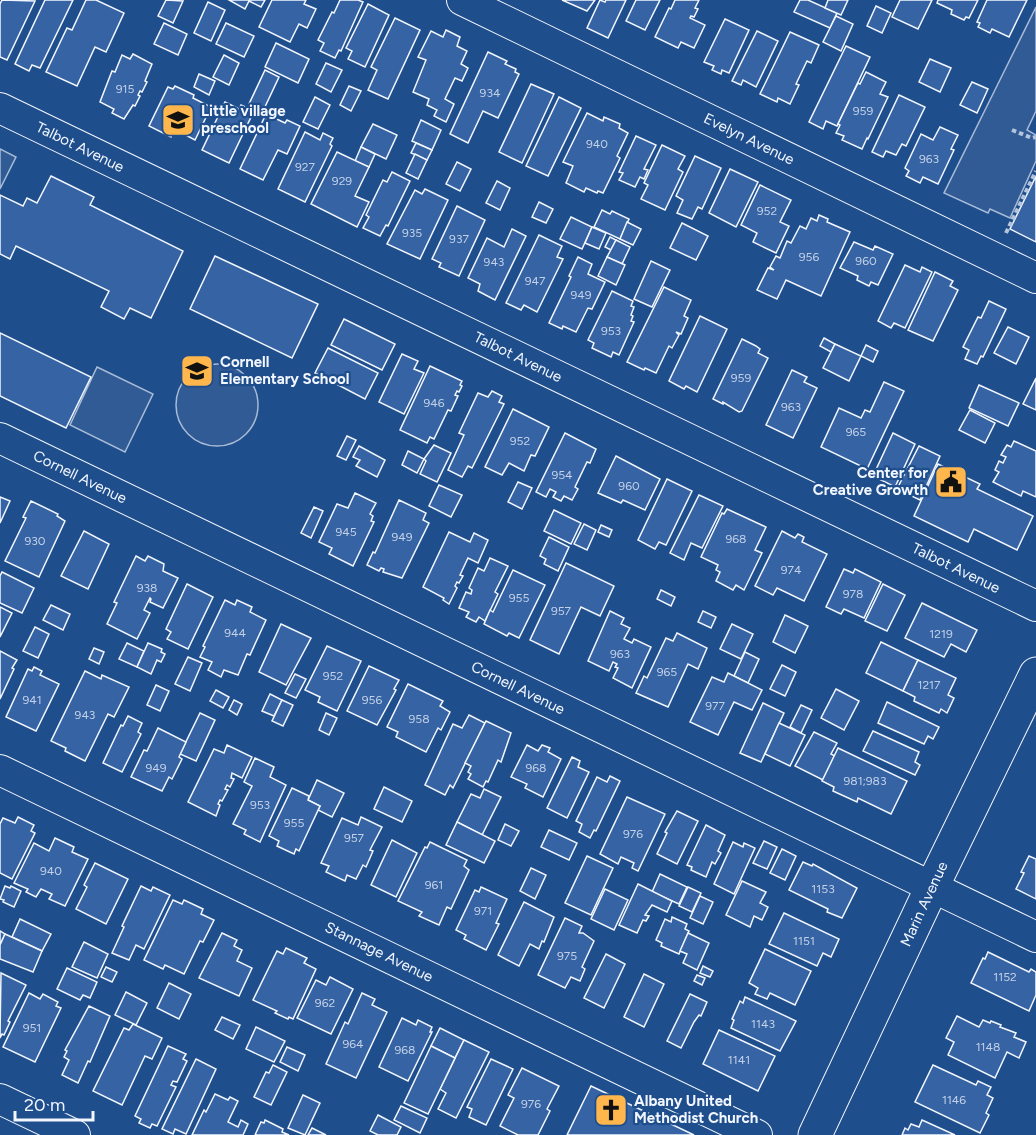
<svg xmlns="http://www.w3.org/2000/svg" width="1036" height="1135" viewBox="0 0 1036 1135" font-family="Figtree,sans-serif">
	<rect width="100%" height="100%" fill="#1f4e8c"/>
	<!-- built -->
	<g fill="#305b95" stroke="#a8bbd7" stroke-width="1.5">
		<polygon points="1036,7 1036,111 1027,130 1036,135 1036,161 1010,218 990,209 988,213 944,193"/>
		<polygon points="0,149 16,157 0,189"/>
		<circle cx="217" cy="405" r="41"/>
		<polygon points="97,367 153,394 125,452 70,425"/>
	</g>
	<!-- building -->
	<g fill="#3563a3" stroke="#f2f6ff" stroke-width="1.5">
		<polygon points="2,0 35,1 7,60 0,57 0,4"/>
		<polygon points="45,0 73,0 40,68 32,65 29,71 15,64"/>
		<polygon points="86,0 96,0 124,13 106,52 95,47 77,86 46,72 67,28 72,30"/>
		<polygon points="166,0 183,1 173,23 158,16"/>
		<polygon points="229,0 265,0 261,7 249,1 245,9"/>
		<polygon points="272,0 306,0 304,4 316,9 307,28 299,24 290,42 259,27"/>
		<polygon points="340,0 358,0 363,2 341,51 339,50 335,58 320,51 324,43 318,40 332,12 334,13"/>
		<polygon points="562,0 595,0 587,11"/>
		<polygon points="600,0 605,2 606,0 626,0 608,38 587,28"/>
		<polygon points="636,0 660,0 645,30 626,21"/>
		<polygon points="675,0 699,0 695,8 698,9 694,17 691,16 690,18 705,25 694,48 681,42 678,48 655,37 669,8 671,9"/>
		<polygon points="800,0 808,0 837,13 830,28 794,12"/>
		<polygon points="828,0 848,0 841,15 825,8"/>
		<polygon points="900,0 932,0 918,29 892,17"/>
		<polygon points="938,0 978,0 969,18 966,17 964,20 951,14 952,10 937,3"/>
		<polygon points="987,0 1027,0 1009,37 992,29 990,33 978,27 980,23 977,22"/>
		<polygon points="208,2 225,10 211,41 194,33"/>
		<polygon points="368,4 389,15 365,67 348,59 352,51 346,48"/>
		<polygon points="876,6 891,13 882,33 867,26"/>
		<polygon points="836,16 853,24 841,51 823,42"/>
		<polygon points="395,18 420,30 388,99 368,90 377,70 371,67"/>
		<polygon points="725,19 749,30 729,73 722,70 721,74 712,70 714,66 704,62"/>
		<polygon points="164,23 187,34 178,55 154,44"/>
		<polygon points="226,23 254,36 244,57 216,44"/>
		<polygon points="446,30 460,37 457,46 467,51 461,64 468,68 462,81 455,78 445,99 454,104 446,122 434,116 437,110 427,105 429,99 413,92 426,60 418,57 431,31 443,37"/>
		<polygon points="757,31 778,41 756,87 743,80 741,85 732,81"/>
		<polygon points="790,32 819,45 811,63 807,61 796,84 799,85 790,104 778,98 777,102 760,94"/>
		<polygon points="276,43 309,59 298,83 265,67"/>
		<polygon points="846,46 870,57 837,126 826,121 823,129 809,122"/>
		<polygon points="488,52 507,61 505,64 516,69 515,72 519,74 498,118 483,111 468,143 450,134"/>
		<polygon points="133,54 152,64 145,81 147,82 142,92 140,91 138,95 140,96 135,106 133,105 124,119 112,113 114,109 100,102 112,71 115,72 122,55 130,59"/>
		<polygon points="224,55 239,63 229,85 213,77"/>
		<polygon points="930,59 951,68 940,92 919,82"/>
		<polygon points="326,63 342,70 331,92 316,84"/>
		<polygon points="265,70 279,77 263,111 249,104"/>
		<polygon points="866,72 886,82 880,94 888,97 868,139 867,138 862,149 842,140 844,136 836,133 840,125 838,124 858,83 860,84"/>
		<polygon points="199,74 215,81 209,95 194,87"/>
		<polygon points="972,82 988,89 977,113 960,105"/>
		<polygon points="531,84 554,94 522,163 499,152"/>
		<polygon points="175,86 194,95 193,98 211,107 195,140 174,129 171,137 149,126 168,87 173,89"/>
		<polygon points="349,86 361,91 351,111 340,105"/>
		<polygon points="899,95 925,107 906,146 902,144 896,155 886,151 883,157 872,152"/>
		<polygon points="315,97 330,105 318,129 303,122"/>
		<polygon points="559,97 581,108 548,176 526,166"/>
		<polygon points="225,102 239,109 241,105 250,109 248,113 252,115 229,163 202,150"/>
		<polygon points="587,113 603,121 604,117 620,124 619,128 628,133 617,156 620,158 603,193 598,191 597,193 586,188 584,192 566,183 573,166 563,162"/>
		<polygon points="266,114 285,123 287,120 300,126 287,154 278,150 263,180 240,169"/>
		<polygon points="421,120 441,130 432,150 412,141"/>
		<polygon points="373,124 397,135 386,159 361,147"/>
		<polygon points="940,127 958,135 951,149 954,150 938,184 923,177 920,183 906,176 909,171 905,168 921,134 933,140"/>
		<polygon points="305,132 320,140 323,133 333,138 330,144 332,146 305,202 278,189"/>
		<polygon points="636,136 656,145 644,169 648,170 644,179 640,177 635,187 619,180 623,173 619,172"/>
		<polygon points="416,143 432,150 427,160 411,153"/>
		<polygon points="662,145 685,156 678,169 683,172 665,210 641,199 648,185 644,183"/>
		<polygon points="361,147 375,154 369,167 355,161"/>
		<polygon points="337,152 369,167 355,196 369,202 357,227 311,204"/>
		<polygon points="415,154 427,160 418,179 406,173"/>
		<polygon points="695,156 721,168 702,209 698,207 692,219 677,213 683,200 676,196"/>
		<polygon points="457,162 471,169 460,191 446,184"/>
		<polygon points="730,169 758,182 736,227 709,213"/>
		<polygon points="392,172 410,181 388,226 386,225 380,236 363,228 369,217 366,215 383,180 387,182"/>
		<polygon points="51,176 94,197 90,205 183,251 151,318 130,308 124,319 101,307 109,291 16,246 10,259 0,254 0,195 23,206 27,198 37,203"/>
		<polygon points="1036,176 1036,242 1010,229"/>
		<polygon points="497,181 510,188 500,210 486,203"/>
		<polygon points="760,185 791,200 780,222 789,226 776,253 753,242 757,233 741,225"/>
		<polygon points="425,189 448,200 420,259 387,244 415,190 422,194"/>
		<polygon points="539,202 553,209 546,223 532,217"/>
		<polygon points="457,206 485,220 459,276 439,267 441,263 432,259"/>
		<polygon points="602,210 610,214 612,211 629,219 620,239 594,227"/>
		<polygon points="819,215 828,219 827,222 850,232 821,296 786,280 777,299 757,290 768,268 774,270 770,267 776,256 780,258 787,241 791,243 800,226 806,229 811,218 817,221"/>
		<polygon points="571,217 592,227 582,249 560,239"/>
		<polygon points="627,222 641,229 633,245 620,239"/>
		<polygon points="682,223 708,236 696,260 670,248"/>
		<polygon points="592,227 606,233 599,249 585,243"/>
		<polygon points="512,229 526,236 495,300 478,291 480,284 468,278 487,238 504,247"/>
		<polygon points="539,235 562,246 557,257 563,259 537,312 524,305 521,310 506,303"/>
		<polygon points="610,237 616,240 611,250 605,247"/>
		<polygon points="616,240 630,247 622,264 607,257"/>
		<polygon points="854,242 873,250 875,246 893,254 878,285 871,282 869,286 857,280 858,276 840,268"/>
		<polygon points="215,256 318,304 292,358 190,309"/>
		<polygon points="578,257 592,264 588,274 605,282 592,309 588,308 576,332 563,326 562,329 549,323 571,277 569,276"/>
		<polygon points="607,257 625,265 616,285 598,276"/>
		<polygon points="651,261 670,270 652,307 634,299"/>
		<polygon points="905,265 920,272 922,267 932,272 905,328 894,323 891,328 878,321"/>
		<polygon points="935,272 953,281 950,286 958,290 933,341 908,330"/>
		<polygon points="664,287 691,300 684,316 688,318 681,334 676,332 679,335 672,348 669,346 656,373 645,368 644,370 627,362"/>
		<polygon points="612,291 633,301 631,306 634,307 631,315 633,316 631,321 634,322 619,355 613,352 611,357 592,348 594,343 588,340"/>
		<polygon points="989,301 1006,309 983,357 981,356 977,364 965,359 969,350 963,347 978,317 981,318"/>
		<polygon points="700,316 727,329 697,392 686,386 684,389 669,381"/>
		<polygon points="344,319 395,344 382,370 331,345"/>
		<polygon points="1008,327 1029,337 1016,364 994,353"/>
		<polygon points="0,333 91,377 66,428 0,396"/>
		<polygon points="824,338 835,344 831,352 820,346"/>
		<polygon points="742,339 756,346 760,349 758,353 768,358 742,411 739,412 723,402 723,404 713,399"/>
		<polygon points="835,344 861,356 849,381 823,368"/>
		<polygon points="866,345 878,351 873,362 861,356"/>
		<polygon points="328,348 378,373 365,399 315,373"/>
		<polygon points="402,354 418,361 414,369 424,373 404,414 379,402"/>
		<polygon points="430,366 462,381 460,385 462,386 459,392 457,391 455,395 458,396 451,411 448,410 434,439 430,437 427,443 400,430"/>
		<polygon points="792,370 807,377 804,382 817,388 793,438 766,425"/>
		<polygon points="1036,378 1036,410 1023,404"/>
		<polygon points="884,382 904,391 867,469 821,447 839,408 861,418 865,410 870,412"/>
		<polygon points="979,385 1019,403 1008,426 969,408"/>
		<polygon points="492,391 502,396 499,402 504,404 472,468 468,466 462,477 448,470 464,435 459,433 478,393 488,397"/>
		<polygon points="513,409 549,427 535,456 531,455 524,471 509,463 502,475 485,467"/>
		<polygon points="970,410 995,423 985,443 959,430"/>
		<polygon points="565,433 596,449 590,463 587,462 575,487 578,489 572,500 564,496 561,501 553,497 556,492 550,489 546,497 536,492"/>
		<polygon points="893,433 915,444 895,487 873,476"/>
		<polygon points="347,436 356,440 346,460 337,456"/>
		<polygon points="1014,441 1036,451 1036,497 1023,491 1021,496 993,482 999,472 995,470 999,461 1003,463 1006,457 1001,455 1007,445 1011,447"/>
		<polygon points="434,445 451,453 437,482 420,474 426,461 424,459"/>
		<polygon points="359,446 385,460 377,477 356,466 360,460 353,457"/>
		<polygon points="919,446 940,456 920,500 897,489"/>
		<polygon points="408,451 424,459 417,473 402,465"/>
		<polygon points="616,456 660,479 645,510 623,500 621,503 598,493"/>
		<polygon points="938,464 980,484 977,489 1033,516 1017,550 974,529 968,542 914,516"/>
		<polygon points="667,479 692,491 666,545 659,542 655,549 638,540"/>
		<polygon points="518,482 532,488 522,509 508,502"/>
		<polygon points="439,485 462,495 451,517 429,506"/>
		<polygon points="355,493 376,503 370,514 373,516 371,521 374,522 353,566 329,554 332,548 319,542 337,504 348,508"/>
		<polygon points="699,495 723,506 702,548 691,543 684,560 670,553"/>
		<polygon points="0,497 10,501 0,523"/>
		<polygon points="399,500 426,513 423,520 429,523 402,578 383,572 384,569 381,568 379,571 367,565 373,552 375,553"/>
		<polygon points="31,501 58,514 57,516 65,521 39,577 5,561 26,518 23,517"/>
		<polygon points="314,507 323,511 311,538 301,533"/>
		<polygon points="727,509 766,527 755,550 762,553 744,590 736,585 733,590 716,581 720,572 716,570 718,565 701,557 722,513 724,514"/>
		<polygon points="554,510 581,523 571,544 544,531"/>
		<polygon points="584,524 596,530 587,550 574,544"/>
		<polygon points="601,525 612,530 609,537 598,532"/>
		<polygon points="84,531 109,544 88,589 61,576"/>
		<polygon points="782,531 795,538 798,534 804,537 802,542 827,554 804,601 777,588 773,595 755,586"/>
		<polygon points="449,532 470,542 474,533 488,540 478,563 468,558 460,575 463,576 459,583 457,582 455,586 457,588 449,604 443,600 444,598 423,587"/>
		<polygon points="549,537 569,547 558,571 544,564 546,559 540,556"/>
		<polygon points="136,556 145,561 148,556 164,564 163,571 178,578 163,608 150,602 151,599 150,598 144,610 150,613 137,639 107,624 117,603 114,602"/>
		<polygon points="490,558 508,566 495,592 498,594 485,621 479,617 476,622 466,617 469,612 459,608 466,592 471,594 472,590 469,588 478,568 484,571"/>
		<polygon points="566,563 614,586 600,616 581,607 559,654 530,640"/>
		<polygon points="844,569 853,573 855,569 881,582 864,618 844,609 841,614 826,607"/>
		<polygon points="513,570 545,585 519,638 509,633 507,636 484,624 490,610 493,612"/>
		<polygon points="2,572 34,588 22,613 0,603 0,576"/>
		<polygon points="187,584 213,597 188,649 167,639 171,632 166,629"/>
		<polygon points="883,584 905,595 887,631 865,621"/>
		<polygon points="661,590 675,597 671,606 657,599"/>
		<polygon points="225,600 235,605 237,600 252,607 250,612 266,620 250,655 247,654 238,675 224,670 221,677 208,670 212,662 200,657 205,647 203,646"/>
		<polygon points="922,603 977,630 966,652 951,644 944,657 905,638"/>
		<polygon points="51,605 70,614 63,630 43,620"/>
		<polygon points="0,607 12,613 0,637"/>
		<polygon points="610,611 624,618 621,624 630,628 624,639 632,643 634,639 651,647 632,688 613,678 618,668 615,667 617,664 613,662 609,671 588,661"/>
		<polygon points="703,611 716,617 711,628 698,622"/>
		<polygon points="785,615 808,626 795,653 773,642"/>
		<polygon points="281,624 311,638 286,685 259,672"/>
		<polygon points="732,624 753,634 741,659 720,649"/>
		<polygon points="35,627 49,634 38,658 23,651"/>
		<polygon points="677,633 707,648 698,669 688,664 668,707 636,693 644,676 647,678 666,638 673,641"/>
		<polygon points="881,642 918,660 903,691 866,673"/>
		<polygon points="127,643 144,651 137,667 119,659"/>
		<polygon points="148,643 162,649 161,652 165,654 161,662 157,660 151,674 137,667"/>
		<polygon points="327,646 361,661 337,711 318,702 320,697 305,690"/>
		<polygon points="94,648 104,652 99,664 89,659"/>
		<polygon points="0,651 17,660 12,668 14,669 0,699"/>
		<polygon points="745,652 759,659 748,683 734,676"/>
		<polygon points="188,657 202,663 190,691 175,684"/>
		<polygon points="918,660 956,678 948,695 954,698 947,713 941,709 939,713 914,701 915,697 903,691"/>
		<polygon points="782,665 796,672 785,696 770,689"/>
		<polygon points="369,666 399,680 394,689 396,690 377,725 347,711"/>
		<polygon points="34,667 42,671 40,675 59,684 36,731 6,717 28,669 32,671"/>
		<polygon points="85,671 101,679 102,675 129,687 114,717 108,714 85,761 65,751 66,748 51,741"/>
		<polygon points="728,673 762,690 752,710 734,702 718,735 690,722 712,677 724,682"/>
		<polygon points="295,674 306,679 296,698 285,693"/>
		<polygon points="408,684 443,701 440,706 450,712 441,730 438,728 426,752 396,737 398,732 387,727"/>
		<polygon points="156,685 169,691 160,711 147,705"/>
		<polygon points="836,689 859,701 844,730 821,718"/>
		<polygon points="216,690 229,697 223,708 210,701"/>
		<polygon points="270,694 282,700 274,716 262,711"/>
		<polygon points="234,700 242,704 237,715 229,710"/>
		<polygon points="282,700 293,705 283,726 272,721"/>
		<polygon points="887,702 939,727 933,739 928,736 924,744 878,723"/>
		<polygon points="763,703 784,713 761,762 740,753"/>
		<polygon points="801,705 812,710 801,733 790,727"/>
		<polygon points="200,713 215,720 196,761 180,754"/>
		<polygon points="326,713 337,718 329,735 319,730"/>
		<polygon points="469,715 485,723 453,788 450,785 445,795 425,785 453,724 462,728"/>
		<polygon points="128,716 142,723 138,732 141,734 122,772 103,763 121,725 123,726"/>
		<polygon points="486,721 511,733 501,762 498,760 488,782 486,781 483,787 468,779 471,774 468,772 471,766 465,763"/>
		<polygon points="779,723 805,735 790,766 765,754"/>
		<polygon points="158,728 186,742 179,757 182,759 172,779 169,777 162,791 131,777 144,750 147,751"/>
		<polygon points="873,731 919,752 915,762 920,765 915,775 863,751"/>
		<polygon points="814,732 837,743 831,754 835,756 823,780 795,766"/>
		<polygon points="227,745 252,757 242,778 232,773 231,778 234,779 230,787 227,785 225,789 228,790 222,801 220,800 218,804 220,805 216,816 188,802 214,749 224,753"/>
		<polygon points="527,745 538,751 542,745 550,748 548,752 561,759 543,797 525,788 527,784 511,777"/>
		<polygon points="838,748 907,781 891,814 858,798 857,802 833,791 834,787 822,781"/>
		<polygon points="572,757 580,761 578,767 589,772 567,818 547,808"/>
		<polygon points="255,758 274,767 270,777 286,785 260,842 244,834 246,830 233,824 252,786 244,782"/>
		<polygon points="610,776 620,781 596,831 594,830 590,838 579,832 582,824 576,821 597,777 607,782"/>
		<polygon points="317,780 344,793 332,817 318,810 320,806 308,800"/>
		<polygon points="384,787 412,801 402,822 374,809"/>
		<polygon points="292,788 309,796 308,800 320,806 299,851 296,849 294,854 277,846 279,841 269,836"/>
		<polygon points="484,789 501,797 482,835 457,822 471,794 480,798"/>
		<polygon points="627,797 665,814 638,871 632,868 634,863 621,857 618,864 600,854"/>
		<polygon points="677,811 698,821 677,864 657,854 667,833 665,832"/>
		<polygon points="18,817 34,825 31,831 35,833 12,879 0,873 0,824 3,818 15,823"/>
		<polygon points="361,817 382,827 370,850 373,851 366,867 363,865 356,879 347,875 345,881 326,872 329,866 321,863 342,818 358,825"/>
		<polygon points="457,822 495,841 484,863 446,845"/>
		<polygon points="505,824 519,831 511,846 498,840"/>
		<polygon points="706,825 725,835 718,851 721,853 715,864 712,862 706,877 691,870 692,867 687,865"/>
		<polygon points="549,830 577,843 569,860 541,847"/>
		<polygon points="55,838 74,847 72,852 88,859 65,906 49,899 52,894 41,889 36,897 26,892 28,889 14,883 34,843 49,851"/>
		<polygon points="392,840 417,853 396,897 371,885"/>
		<polygon points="764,841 777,847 767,869 753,863"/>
		<polygon points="430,842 467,860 464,866 469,870 451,909 447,907 439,925 419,916 422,912 398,901 425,847 427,848"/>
		<polygon points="733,842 743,847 744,843 755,848 734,894 714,884"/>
		<polygon points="782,849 796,856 785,880 770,873"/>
		<polygon points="587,856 613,868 591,915 565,903"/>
		<polygon points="1029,856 1036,859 1036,899 1016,889 1024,873 1021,872"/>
		<polygon points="803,862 812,866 813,864 857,888 842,918 827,912 828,909 789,890"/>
		<polygon points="95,863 128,879 106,924 76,909 87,887 84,885"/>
		<polygon points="531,868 546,875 535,899 520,891"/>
		<polygon points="660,874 687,887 679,904 652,892"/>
		<polygon points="742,881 766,892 760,903 768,907 762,920 754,916 750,927 726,915"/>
		<polygon points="638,884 672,901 667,912 652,905 645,915 649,916 646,921 643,920 637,933 619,925"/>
		<polygon points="5,886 10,888 11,886 21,891 14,907 3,902 4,900 0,899"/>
		<polygon points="141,886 151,891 153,887 170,895 144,949 136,945 129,960 112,953 124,927 122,926"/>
		<polygon points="481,887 507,899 496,923 499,924 486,950 464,939 466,935 456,930 475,890 479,892"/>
		<polygon points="688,887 701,893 692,912 679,906"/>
		<polygon points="605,889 628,900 614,930 591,919"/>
		<polygon points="700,896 713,902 703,924 690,918"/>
		<polygon points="173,900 182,904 184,900 203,909 201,914 214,920 203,942 200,941 184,974 165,965 163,969 144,960"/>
		<polygon points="524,902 554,917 544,942 542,941 539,949 530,944 519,966 498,955"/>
		<polygon points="784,913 839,939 831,957 823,953 817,966 769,944"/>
		<polygon points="672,917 687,924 685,929 689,931 679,954 661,946 662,943 656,940 665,919 671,922"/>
		<polygon points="565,918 582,926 579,933 583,933 594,941 582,967 585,969 580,981 571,977 565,988 538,975"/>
		<polygon points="20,919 51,934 42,951 12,937"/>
		<polygon points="0,931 5,934 0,945"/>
		<polygon points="222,933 237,940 234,946 242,950 237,961 252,968 239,996 199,978"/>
		<polygon points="688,933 709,943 697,970 683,963 687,954 680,951"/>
		<polygon points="5,934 42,951 33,972 0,959 0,945"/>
		<polygon points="84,942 108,954 97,978 72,967"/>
		<polygon points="286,948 307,958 304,963 316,969 293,1019 289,1017 288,1019 275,1013 277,1011 253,1000 277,951 283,954"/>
		<polygon points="765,949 811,971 795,1005 770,993 767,999 755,994 758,988 749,983"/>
		<polygon points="988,952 1029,972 1031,969 1036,972 1036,995 1029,1011 971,983 983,958 985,959"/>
		<polygon points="606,954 625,964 604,1008 584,998"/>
		<polygon points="703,966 713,971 710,977 700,973"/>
		<polygon points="106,967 117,972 112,982 101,977"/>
		<polygon points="67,968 97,982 90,998 83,995 80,1000 57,989"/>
		<polygon points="1,973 26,985 8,1021 10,1022 4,1035 2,1034 0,1038"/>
		<polygon points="644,974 664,984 644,1027 624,1017"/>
		<polygon points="697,975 705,978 702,985 694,981"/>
		<polygon points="330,977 353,989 331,1034 297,1018 316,980 326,985"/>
		<polygon points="169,983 191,994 179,1019 157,1008"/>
		<polygon points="126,992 147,1003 136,1025 115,1015"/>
		<polygon points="29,993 40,999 43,994 58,1002 56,1006 61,1008 35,1062 3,1047"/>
		<polygon points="362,993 375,999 372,1005 387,1012 356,1078 326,1064 345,1022 348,1024"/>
		<polygon points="690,994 707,1002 701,1016 699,1015 694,1022 681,1048 667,1041"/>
		<polygon points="745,997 796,1021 780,1051 731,1028 734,1020 732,1019 740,1001 743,1003"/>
		<polygon points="89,1006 110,1016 90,1062 88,1061 78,1083 62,1075 69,1060 64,1057 67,1051 65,1050"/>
		<polygon points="957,1016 979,1027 983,1020 990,1023 991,1021 1001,1025 1000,1027 1016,1033 1014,1037 1026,1042 1019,1058 1007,1052 995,1078 948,1055 954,1042 946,1038"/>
		<polygon points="222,1017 240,1025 233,1039 215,1030"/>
		<polygon points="402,1018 416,1025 418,1020 432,1027 430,1032 432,1032 408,1081 379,1067"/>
		<polygon points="133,1024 162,1038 152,1059 145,1056 122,1105 93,1091 124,1028 129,1030"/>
		<polygon points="256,1027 285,1041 274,1062 246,1049"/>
		<polygon points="440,1028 464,1040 455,1058 431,1046"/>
		<polygon points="719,1030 775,1056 758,1091 703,1064"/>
		<polygon points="464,1040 489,1052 456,1118 438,1109 446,1093 440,1089"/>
		<polygon points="168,1046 186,1054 183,1059 187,1061 177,1082 173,1081 171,1085 176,1087 157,1126 152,1124 150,1128 139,1123 141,1119 135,1116"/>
		<polygon points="431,1046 455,1058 428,1114 404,1103"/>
		<polygon points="287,1047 305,1055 298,1071 280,1062"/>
		<polygon points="196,1059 216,1069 186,1134 175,1129 173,1134 162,1129"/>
		<polygon points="491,1059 513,1069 486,1125 469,1117 472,1109 467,1107"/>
		<polygon points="273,1065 287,1072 271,1105 254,1097 266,1072 269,1073"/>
		<polygon points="933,1065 976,1085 978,1081 991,1087 987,1095 993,1098 986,1113 989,1115 980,1133 915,1102"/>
		<polygon points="522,1068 559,1086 547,1109 550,1111 538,1135 518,1135 500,1126 514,1098 508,1095"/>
		<polygon points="591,1086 694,1135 567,1135"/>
		<polygon points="215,1094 228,1100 230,1097 238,1101 228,1122 238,1127 241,1120 248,1124 243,1135 192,1135 204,1110 206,1112"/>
		<polygon points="303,1095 320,1103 305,1135 288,1128"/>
		<polygon points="401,1106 427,1118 420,1133 394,1120"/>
		<polygon points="378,1115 401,1127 397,1135 378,1135 370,1131"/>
		<polygon points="265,1120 283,1129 282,1132 289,1135 255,1135 261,1122 264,1123"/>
		<polygon points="922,1120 955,1135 902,1135 905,1128 908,1130 911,1124 919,1127"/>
		<polygon points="312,1128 326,1135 308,1135"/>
	</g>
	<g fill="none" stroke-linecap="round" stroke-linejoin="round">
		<defs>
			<g id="minor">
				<polyline points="462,0 1036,278"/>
				<polyline points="0,108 1036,606"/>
				<polyline points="0,438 1036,937"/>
				<polyline points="0,770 757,1135"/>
				<polyline points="0,1099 75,1135"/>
			</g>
			<polyline id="major" points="815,1135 932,887 1036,674"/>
		</defs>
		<!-- minor casing -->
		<use href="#minor" stroke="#f2f6ff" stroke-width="32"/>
		<!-- major casing -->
		<use href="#major" stroke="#f2f6ff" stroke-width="35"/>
		<!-- path -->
		<g stroke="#b3c4dc" stroke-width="4" stroke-dasharray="4.5 3" stroke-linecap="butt">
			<polyline points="1012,130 1032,138 1036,137"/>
			<polyline points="1006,233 1036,171"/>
		</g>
		<!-- minor -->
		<use href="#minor" stroke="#1f4e8c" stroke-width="30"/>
		<!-- major -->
		<use href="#major" stroke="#1f4e8c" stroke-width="33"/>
	</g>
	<!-- icons -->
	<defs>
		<symbol id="school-square" viewBox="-11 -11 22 22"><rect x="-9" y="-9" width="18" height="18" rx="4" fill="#ffb74d" stroke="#1f4e8c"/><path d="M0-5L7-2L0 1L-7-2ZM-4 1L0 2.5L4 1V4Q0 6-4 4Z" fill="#111"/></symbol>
		<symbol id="civic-square" viewBox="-11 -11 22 22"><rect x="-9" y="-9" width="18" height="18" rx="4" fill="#ffb74d" stroke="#1f4e8c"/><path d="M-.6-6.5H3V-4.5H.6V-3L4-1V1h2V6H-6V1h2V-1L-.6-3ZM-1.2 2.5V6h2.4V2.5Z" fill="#111"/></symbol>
		<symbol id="church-square" viewBox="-11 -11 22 22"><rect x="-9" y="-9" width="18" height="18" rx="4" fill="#ffb74d" stroke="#1f4e8c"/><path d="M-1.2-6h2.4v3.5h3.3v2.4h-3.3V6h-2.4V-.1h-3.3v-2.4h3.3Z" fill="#111"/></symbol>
	</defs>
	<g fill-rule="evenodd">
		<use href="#school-square" x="159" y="101" width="38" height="38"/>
		<use href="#school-square" x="178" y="352" width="38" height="38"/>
		<use href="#civic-square" x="932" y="463" width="38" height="38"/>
		<use href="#church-square" x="592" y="1091" width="38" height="38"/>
	</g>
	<g text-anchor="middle" stroke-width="4.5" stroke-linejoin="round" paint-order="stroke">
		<!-- number labels -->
		<g font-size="12" fill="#c3d1e8">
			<text x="125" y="93">915</text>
			<text x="490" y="97">934</text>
			<text x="863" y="115">959</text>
			<text x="597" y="148">940</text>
			<text x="929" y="163">963</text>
			<text x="305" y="171">927</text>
			<text x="342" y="185">929</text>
			<text x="767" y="215">952</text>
			<text x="412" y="237">935</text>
			<text x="459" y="243">937</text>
			<text x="809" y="261">956</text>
			<text x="866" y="265">960</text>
			<text x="494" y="266">943</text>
			<text x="535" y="285">947</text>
			<text x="581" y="299">949</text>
			<text x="611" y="335">953</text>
			<text x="741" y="382">959</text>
			<text x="434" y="407">946</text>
			<text x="791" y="411">963</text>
			<text x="856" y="436">965</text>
			<text x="520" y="445">952</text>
			<text x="562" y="479">954</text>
			<text x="629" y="490">960</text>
			<text x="346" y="536">945</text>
			<text x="402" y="541">949</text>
			<text x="736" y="543">968</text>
			<text x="35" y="545">930</text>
			<text x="791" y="574">974</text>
			<text x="147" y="592">938</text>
			<text x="853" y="598">978</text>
			<text x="519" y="602">955</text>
			<text x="561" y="615">957</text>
			<text x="235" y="637">944</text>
			<text x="941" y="638">1219</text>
			<text x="620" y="658">963</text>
			<text x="667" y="676">965</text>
			<text x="333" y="680">952</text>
			<text x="929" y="689">1217</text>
			<text x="32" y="704">941</text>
			<text x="372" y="704">956</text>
			<text x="715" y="710">977</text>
			<text x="85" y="719">943</text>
			<text x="419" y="723">958</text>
			<text x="156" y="772">949</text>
			<text x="536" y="772">968</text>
			<text x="865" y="785">981;983</text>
			<text x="260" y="809">953</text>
			<text x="294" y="827">955</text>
			<text x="633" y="838">976</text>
			<text x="354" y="842">957</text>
			<text x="51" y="875">940</text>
			<text x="434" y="889">961</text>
			<text x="823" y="893">1153</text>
			<text x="483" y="915">971</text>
			<text x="804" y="945">1151</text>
			<text x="567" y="960">975</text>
			<text x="1005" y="981">1152</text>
			<text x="325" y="1007">962</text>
			<text x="763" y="1028">1143</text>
			<text x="32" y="1032">951</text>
			<text x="353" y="1048">964</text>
			<text x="988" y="1051">1148</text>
			<text x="405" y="1054">968</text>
			<text x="739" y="1064">1141</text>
			<text x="954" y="1104">1146</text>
			<text x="531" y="1108">976</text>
		</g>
		<!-- poi labels -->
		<g font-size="15" font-weight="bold" fill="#f2f6ff" stroke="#1f4e8c" text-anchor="start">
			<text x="201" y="116">Little village<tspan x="201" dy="17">preschool</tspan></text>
			<text x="220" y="367">Cornell<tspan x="220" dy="17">Elementary School</tspan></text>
			<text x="928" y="478" text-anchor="end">Center for<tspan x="928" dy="17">Creative Growth</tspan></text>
			<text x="634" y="1106">Albany United<tspan x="634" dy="17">Methodist Church</tspan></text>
		</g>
		<!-- street labels -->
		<g font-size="15" fill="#f2f6ff" stroke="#1f4e8c">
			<text transform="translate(749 139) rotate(26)" y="5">Evelyn Avenue</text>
			<text transform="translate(80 147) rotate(26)" y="5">Talbot Avenue</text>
			<text transform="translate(518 357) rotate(26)" y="5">Talbot Avenue</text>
			<text transform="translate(80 477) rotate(26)" y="5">Cornell Avenue</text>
			<text transform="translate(956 568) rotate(26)" y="5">Talbot Avenue</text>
			<text transform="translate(518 688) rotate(26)" y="5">Cornell Avenue</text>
			<text transform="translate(924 904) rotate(-65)" y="5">Marin Avenue</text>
			<text transform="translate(379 952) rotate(26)" y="5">Stannage Avenue</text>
		</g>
	</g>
	<!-- scale -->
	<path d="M15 1111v9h78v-9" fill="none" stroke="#f2f6ff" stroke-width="3"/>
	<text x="24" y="1111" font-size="18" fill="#f2f6ff" stroke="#1f4e8c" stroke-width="4.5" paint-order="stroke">20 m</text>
</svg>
